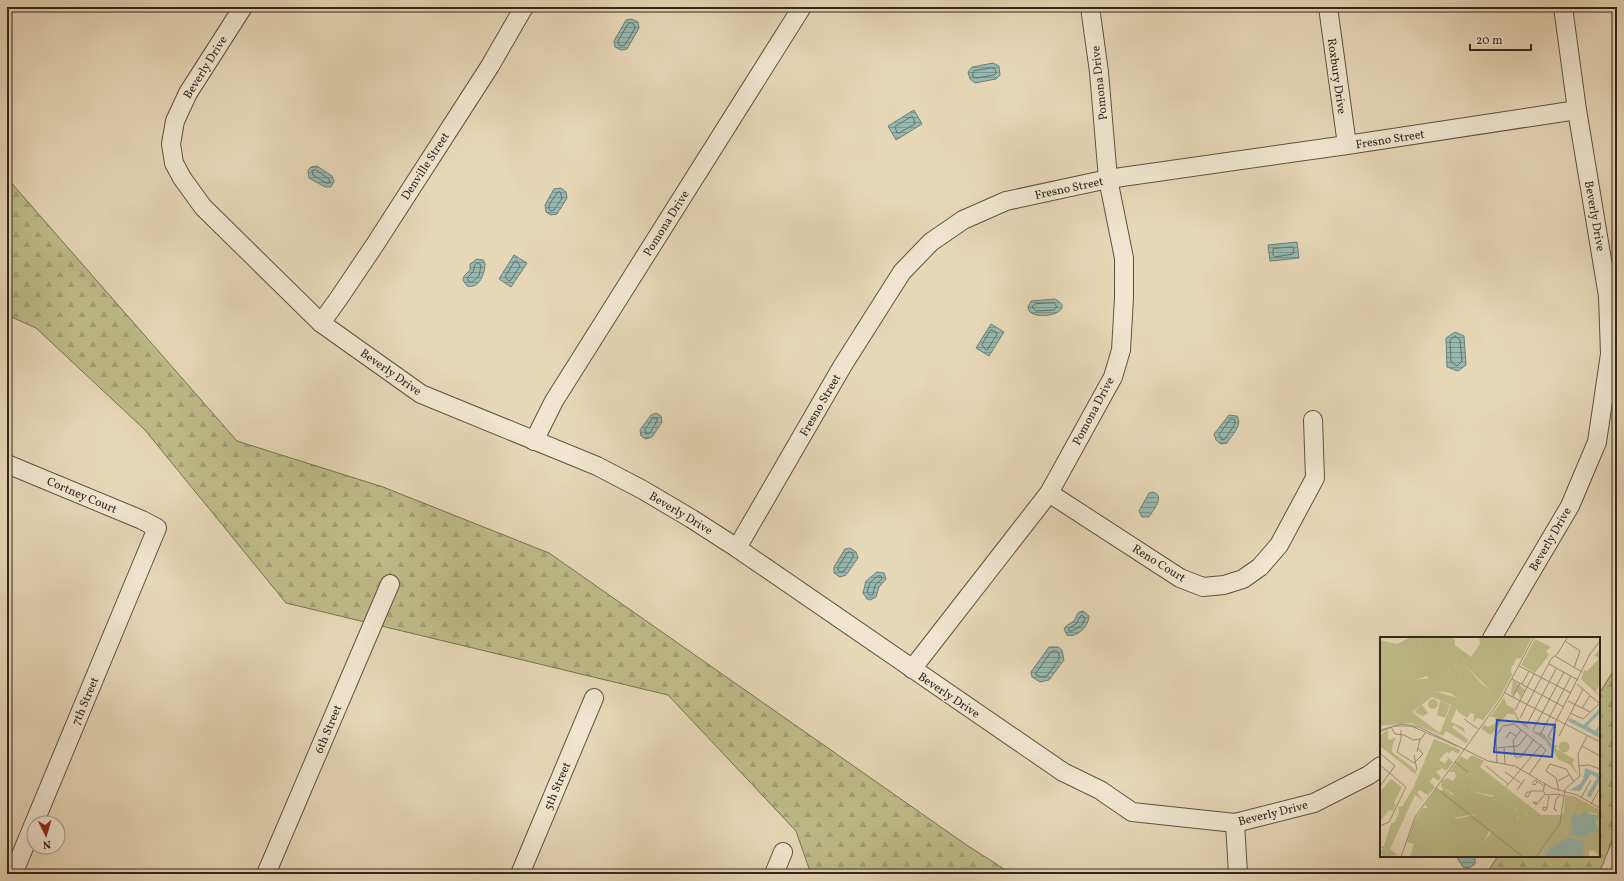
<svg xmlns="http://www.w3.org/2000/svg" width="1624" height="881" viewBox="0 0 1624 881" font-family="Vollkorn,serif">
	<defs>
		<pattern id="forest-firs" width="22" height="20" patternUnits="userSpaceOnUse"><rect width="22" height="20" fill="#bdbc89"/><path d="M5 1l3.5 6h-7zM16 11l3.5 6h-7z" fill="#a3a176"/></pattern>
		<pattern id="water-rules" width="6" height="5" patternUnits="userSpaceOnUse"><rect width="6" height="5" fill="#96b9b1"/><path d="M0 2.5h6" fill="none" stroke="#7b968f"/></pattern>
	</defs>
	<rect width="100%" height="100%" fill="#e6d7b6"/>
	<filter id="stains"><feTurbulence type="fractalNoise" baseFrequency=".005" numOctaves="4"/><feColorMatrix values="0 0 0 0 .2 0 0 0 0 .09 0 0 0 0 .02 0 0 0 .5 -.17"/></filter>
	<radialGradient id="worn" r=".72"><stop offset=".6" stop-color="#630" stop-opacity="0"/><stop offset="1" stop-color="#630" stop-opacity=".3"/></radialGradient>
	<!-- forest -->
	<g fill="url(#forest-firs)" stroke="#787152">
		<polygon points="7,178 237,441 383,487 549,553 968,846 1012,874 811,874 796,831 668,695 286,603 145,430 36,328 7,315"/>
		<polygon points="1617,665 1617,829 1600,871 1603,874 1486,874 1498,856 1599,856 1599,694"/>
	</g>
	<!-- water -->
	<g fill="url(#water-rules)" stroke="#6e7e75">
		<polygon points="632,19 638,22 639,28 627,49 621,50 615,47 614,41 626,20"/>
		<polygon points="993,63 999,66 1000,75 996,79 975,83 970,79 968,72 972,67"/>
		<polygon points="914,110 922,124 896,140 888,126"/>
		<polygon points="317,166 332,176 334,181 331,187 325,187 309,178 308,170 311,167"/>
		<polygon points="561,188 566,192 567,198 557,214 551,215 546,212 545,205 554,189"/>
		<polygon points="1297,242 1299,258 1270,261 1268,245"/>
		<polygon points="514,255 527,263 511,287 499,279"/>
		<path d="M 477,259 L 483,260 L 485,263 C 485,273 480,289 467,286 L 463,280 L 464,276 L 470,270 L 470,264 Z"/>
		<path d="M 1055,299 C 1078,311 1039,322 1029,311 L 1028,307 L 1031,301 Z"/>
		<polygon points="991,324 1004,332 989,356 976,348"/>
		<polygon points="1455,332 1464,336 1466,365 1458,371 1447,367 1446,338"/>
		<polygon points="656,413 661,416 662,422 652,437 646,439 641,436 640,430 651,415"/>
		<path d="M 1229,415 L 1237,416 C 1243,425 1232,435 1227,443 L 1221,444 L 1216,440 L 1214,434 Z"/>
		<path d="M 1153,492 C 1166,496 1153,510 1149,517 L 1142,517 L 1139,511 L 1149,493 Z"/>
		<polygon points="850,548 856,552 858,558 846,575 840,577 834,573 834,567 845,549"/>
		<polygon points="877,572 884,573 886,579 879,587 876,597 870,600 867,599 863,593 866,581"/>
		<path d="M 1083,611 L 1089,616 C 1089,626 1077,638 1067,635 L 1064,629 L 1066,626 L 1074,621 C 1077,616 1076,612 1083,611 Z"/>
		<polygon points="1049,647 1058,647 1062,650 1064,660 1049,680 1040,682 1032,677 1031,672"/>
		<polygon points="1456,856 1474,856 1475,859 1475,864 1469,868 1463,867"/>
	</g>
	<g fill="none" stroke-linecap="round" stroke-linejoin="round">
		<!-- shore -->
		<g stroke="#647066" stroke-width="1">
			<polygon points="632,23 634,25 635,28 625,45 622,46 619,45 618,41 628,24"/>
			<polygon points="992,68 995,69 996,73 994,75 976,78 973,77 973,73 974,71"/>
			<polygon points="911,117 913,117 915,124 899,133 897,133 895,127"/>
			<polygon points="316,170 329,179 330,183 326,183 313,175 312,171"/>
			<polygon points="560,192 562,198 554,210 551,211 549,209 549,205 557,193"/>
			<polygon points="1292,247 1294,248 1293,254 1275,257 1273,255 1273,249"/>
			<polygon points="517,261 520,266 511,280 509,281 505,277 514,262"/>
			<polygon points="478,263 481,265 479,276 472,282 469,282 467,278 473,272 475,265"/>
			<polygon points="1054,303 1057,307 1054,310 1036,311 1032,307 1035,304"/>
			<polygon points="991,330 996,332 997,334 988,349 986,350 982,345"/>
			<polygon points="1455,336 1460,340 1462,361 1457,366 1451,362 1450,341"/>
			<polygon points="653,418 657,418 657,421 650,433 646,434 645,430"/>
			<polygon points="1231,419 1235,420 1235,424 1225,439 1222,440 1219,435"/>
			<polygon points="850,552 853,554 853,557 844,571 840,572 838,570 838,567 847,553"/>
			<polygon points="878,576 881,576 882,579 875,585 873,595 869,595 867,592 870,583"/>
			<polygon points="1082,615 1085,619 1082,625 1072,631 1069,631 1069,628 1076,624 1080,617"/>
			<polygon points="1056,651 1059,653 1059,659 1047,676 1041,677 1036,675 1036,673 1051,652"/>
		</g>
		<defs>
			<g id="street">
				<polyline points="243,7 188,93 175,121 171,144 174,163 182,178 203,207 321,323 421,394 597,466 643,490 692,519 737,548 1063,772 1100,790 1132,812 1235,823 1314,803 1369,775 1381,766"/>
				<polyline points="1328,7 1347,145"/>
				<polyline points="321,323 339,298 376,243 490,66 524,7"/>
				<polyline points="534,441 554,401 802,7"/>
				<polyline points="7,464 142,520 157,528 13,874"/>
				<polyline points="1049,493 1180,578 1203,587 1224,585 1243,579 1260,567 1279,545 1315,478 1313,420"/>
				<polyline points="737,548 843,365 902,272 931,242 963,220 1006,201 1108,179 1347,145 1577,110"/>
				<polyline points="1492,638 1570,506 1597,442 1610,354 1608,296 1577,110 1563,7"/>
				<polyline points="912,669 1049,493 1113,377 1121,350 1124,298 1124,258 1108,179 1099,72 1090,7"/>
				<polyline points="1235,823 1238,874"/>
				<polyline points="266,874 390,584"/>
				<polyline points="520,874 594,698"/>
				<polyline points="774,874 783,852"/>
			</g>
		</defs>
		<!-- street casing -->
		<use href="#street" stroke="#605242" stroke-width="20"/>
		<!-- street -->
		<use href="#street" stroke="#efe5d0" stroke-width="18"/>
	</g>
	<g text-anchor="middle" stroke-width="3" stroke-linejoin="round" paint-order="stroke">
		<!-- street labels -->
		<g font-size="12" fill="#33261c" stroke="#efe5d0">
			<text transform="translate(205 67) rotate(-58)" y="4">Beverly Drive</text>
			<text transform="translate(1337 76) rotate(82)" y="4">Roxbury Drive</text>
			<text transform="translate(1099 83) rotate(-96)" y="4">Pomona Drive</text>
			<text transform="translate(1390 139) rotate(-9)" y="4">Fresno Street</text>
			<text transform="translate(425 166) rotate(-57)" y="4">Denville Street</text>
			<text transform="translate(1069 188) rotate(-12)" y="4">Fresno Street</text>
			<text transform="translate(1595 216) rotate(80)" y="4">Beverly Drive</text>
			<text transform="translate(666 223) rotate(-58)" y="4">Pomona Drive</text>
			<text transform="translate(391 372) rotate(35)" y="4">Beverly Drive</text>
			<text transform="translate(820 405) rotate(-60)" y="4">Fresno Street</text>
			<text transform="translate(1093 411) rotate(-62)" y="4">Pomona Drive</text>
			<text transform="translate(82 495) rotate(23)" y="4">Cortney Court</text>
			<text transform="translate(681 513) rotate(31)" y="4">Beverly Drive</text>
			<text transform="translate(1550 539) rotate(-60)" y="4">Beverly Drive</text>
			<text transform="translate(1159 563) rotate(32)" y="4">Reno Court</text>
			<text transform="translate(949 695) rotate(34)" y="4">Beverly Drive</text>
			<text transform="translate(85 701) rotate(-67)" y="4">7th Street</text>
			<text transform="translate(328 729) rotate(-67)" y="4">6th Street</text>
			<text transform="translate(557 786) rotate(-67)" y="4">5th Street</text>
			<text transform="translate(1273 813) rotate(-14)" y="4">Beverly Drive</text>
		</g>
	</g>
	<!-- overview -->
	<g transform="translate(1380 637)">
		<rect width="220" height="220" fill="#e6d7b6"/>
		<path d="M 31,0 L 38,0 L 41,13 L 33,14 L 26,21 L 20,21 L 0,32 L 0,3 L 17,7 ZM 43,0 L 72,0 L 75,3 L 75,8 L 91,20 L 100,7 L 99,0 L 152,0 L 141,22 L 137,21 L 131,32 L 132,38 L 119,62 L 86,29 L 81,34 L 77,32 L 77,25 L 74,31 L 79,36 L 81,44 L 76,46 L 70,40 L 69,27 L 52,8 L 46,7 ZM 155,2 L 171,10 L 166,14 L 169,18 L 155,36 L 141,28 ZM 21,37 L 33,43 L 51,41 L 54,47 L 52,49 L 39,46 L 35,49 L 50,58 L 55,54 L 77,61 L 77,71 L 71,85 L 84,91 L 85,96 L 74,88 L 72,90 L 88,103 L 86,106 L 66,94 L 63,99 L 31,86 L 0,89 L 0,54 L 9,50 ZM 52,60 L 71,68 L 60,96 L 32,75 ZM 133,43 L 145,53 L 141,60 L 136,54 L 133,59 L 131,57 ZM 124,61 L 127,68 L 133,71 L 140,84 L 145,85 L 150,93 L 164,97 L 172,108 L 178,108 L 176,112 L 196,123 L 193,124 L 193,128 L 199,139 L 189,127 L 179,123 L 165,103 L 138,85 L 135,78 L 128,76 L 111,98 L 101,92 L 104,88 L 108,90 L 116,86 L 115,80 L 110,80 ZM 8,93 L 8,103 L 16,101 L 13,106 L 12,115 L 37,134 L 35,137 L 0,109 L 0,98 ZM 54,102 L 81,113 L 78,117 L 72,113 L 69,116 L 66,115 L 59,123 L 65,127 L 68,122 L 66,119 L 73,125 L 66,134 L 62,131 L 56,135 L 61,140 L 59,144 L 53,140 L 50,145 L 55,150 L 48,158 L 40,153 L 37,156 L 44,164 L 35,158 L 10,212 L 18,218 L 3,220 L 0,214 L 3,213 L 0,209 L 4,209 L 11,186 L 14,186 L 19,176 L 18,169 L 22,170 L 33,151 ZM 92,118 L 104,124 L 100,130 L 161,178 L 181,178 L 184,176 L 185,158 L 194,159 L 186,198 L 180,199 L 165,209 L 162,220 L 112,220 L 104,205 L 111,195 L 95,177 L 46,186 L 35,182 L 43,171 L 48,171 L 45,168 L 56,152 L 60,155 L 63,152 L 61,149 L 77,162 L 81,160 L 103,168 L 115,184 L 111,163 L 117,162 L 125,166 L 115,159 L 91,154 L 93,141 L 98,143 L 92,137 L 86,139 L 73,130 L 81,119 L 87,123 ZM 135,172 L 147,177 L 153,184 L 146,189 L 137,183 L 139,178 ZM 11,142 L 22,150 L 14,166 L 16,167 L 13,174 L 9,173 L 0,184 L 0,155 Z" fill="#bdbc89" fill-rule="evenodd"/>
		<path d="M 38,0 L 43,0 L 49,8 L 53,4 L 57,14 L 64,15 L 69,21 L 70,40 L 76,46 L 81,44 L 79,36 L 75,35 L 74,31 L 78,25 L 77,32 L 81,34 L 86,29 L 101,46 L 118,59 L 119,62 L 103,83 L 97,81 L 93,86 L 94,77 L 90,76 L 87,81 L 81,77 L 77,73 L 77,61 L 70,56 L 55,54 L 45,61 L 33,55 L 33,47 L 45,44 L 49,48 L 54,47 L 47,39 L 32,44 L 21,37 L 9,50 L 0,54 L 0,32 L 4,23 L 16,19 L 26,21 L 33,14 L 41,13 ZM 220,12 L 220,47 L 216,54 L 220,60 L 201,42 L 204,33 L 207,34 L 218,23 L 218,20 L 214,19 ZM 73,130 L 86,139 L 92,137 L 98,143 L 93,142 L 91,154 L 112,160 L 117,157 L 125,162 L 125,167 L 117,162 L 111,163 L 118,169 L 120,182 L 115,184 L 98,166 L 90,168 L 81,160 L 75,165 L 73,157 L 61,149 L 62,144 L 67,141 L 73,144 L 76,140 L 75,135 L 69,135 ZM 194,159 L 220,173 L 220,220 L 213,213 L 209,214 L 209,220 L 201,220 L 184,204 L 166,215 L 165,220 L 158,220 L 159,218 L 162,220 L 165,209 L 179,199 L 176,197 L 186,198 ZM 208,175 L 217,177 L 218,194 L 208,197 L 192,193 L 194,180 L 200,177 L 212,181 ZM 136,170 L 154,183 L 146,192 L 135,189 L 139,180 ZM 100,177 L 105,180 L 105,188 L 110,192 L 104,205 L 112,211 L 112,220 L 30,220 L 34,207 L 27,205 L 35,182 L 46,186 L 49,181 L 57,184 L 69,178 L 76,182 Z" fill="#bdbc89" fill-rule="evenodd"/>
		<path d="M48 67a5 5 0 1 1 10 0a5 5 0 1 1-10 0ZM 60,64 L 70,68 L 65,81 L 57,78 ZM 42,68 L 48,76 L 43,79 L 34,75 ZM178.5 110a5.5 5.5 0 1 1 11 0a5.5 5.5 0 1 1-11 0Z" fill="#bdbc89"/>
		<path d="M 220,71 L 220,76 L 207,89 L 215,94 L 220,88 L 218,95 L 220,101 L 188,84 L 190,81 L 204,88 ZM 205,131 L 220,137 L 220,143 L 210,161 L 207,158 L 217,141 L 211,137 L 200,154 L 190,153 L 201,146 L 204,140 L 201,139 L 204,139 ZM 204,175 L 219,179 L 216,185 L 219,194 L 208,197 L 204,201 L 189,197 L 192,193 L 191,182 L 194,177 L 199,178 ZM 188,200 L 205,205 L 201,220 L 165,220 L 166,215 Z" fill="#96b9b1"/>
		<path fill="none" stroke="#9e9078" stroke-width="1" d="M 10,0 L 23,0M 185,4 L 200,14 L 194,31M 175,19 L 202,35M 169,27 L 198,43M 139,29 L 191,56M 132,42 L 184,70M 142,47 L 149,34M 197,47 L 219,66M 125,56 L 220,105M 133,60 L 140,46M 188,64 L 210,75M 202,71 L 210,59M 135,73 L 154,37M 190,76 L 203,82 L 220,66M 140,81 L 171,22 L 178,16 L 187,1M 84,82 L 98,92M 147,87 L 176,32M 11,90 L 15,97 L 24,98 L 33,103 L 41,102 L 46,95M 0,93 L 22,87 L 39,90 L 108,124 L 135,129 L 172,151 L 197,158 L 220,171M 21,93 L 21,102 L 17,115 L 34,126 L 43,117 L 38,111M 141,93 L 133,104 L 135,120 L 141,120 L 154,102M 153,93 L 184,35M 0,95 L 14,89 L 31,89 L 77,109M 160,98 L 191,39M 179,99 L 203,52M 126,101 L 130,95 L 136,99M 174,105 L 168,100 L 210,17 L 220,4M 202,109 L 220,119M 124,110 L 125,127M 116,111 L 138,109 L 147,98M 37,115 L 40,103M 0,116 L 15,129 L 0,149M 34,118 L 37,133M 75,125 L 88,135M 117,126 L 116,99 L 123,89 L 134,87 L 166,113 L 149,138M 0,128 L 26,150 L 9,185 L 0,189M 106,129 L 128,147M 198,129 L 209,128 L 220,132M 125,135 L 142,147M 178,144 L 189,138M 157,145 L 155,148 L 152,147 L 155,143 L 164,149M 165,147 L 163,154 L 166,158 L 178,157 L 183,159M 126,150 L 162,107M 56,151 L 143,220M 137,153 L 145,142M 179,154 L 176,141 L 166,134 L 170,127 L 186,132 L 194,145M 150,155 L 147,155 L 145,159 L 148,160 L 151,154 L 163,154M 201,161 L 211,143M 157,166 L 153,165 L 156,168 L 165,157M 211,167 L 220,151M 163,170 L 167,171 L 166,173 L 163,173 ZM 167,171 L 169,159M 174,171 L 177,174 L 174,172 L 176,163 L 180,157M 21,220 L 35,180 L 121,62 L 154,0M 156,220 L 180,186 L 185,152 L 200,139 L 198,117 L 207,99"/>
		<path fill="#1d4ed8" fill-opacity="0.15" stroke="#1d4ed8" stroke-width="2" d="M 117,83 L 175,88 L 172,120 L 114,115 Z"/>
		<rect width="220" height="220" fill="none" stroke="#33261c" stroke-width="2"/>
	</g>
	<!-- margin -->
	<rect width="1624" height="881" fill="none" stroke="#e6d7b6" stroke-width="24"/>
	<rect x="8" y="8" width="1608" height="865" fill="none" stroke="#33261c" stroke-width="2"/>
	<rect x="12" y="12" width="1600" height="857" fill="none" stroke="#33261c"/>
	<!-- north arrow -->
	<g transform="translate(46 835) rotate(175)"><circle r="19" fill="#efe5d0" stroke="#a49988"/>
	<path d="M0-3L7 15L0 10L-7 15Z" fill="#8f2418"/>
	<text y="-6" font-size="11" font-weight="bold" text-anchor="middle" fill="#33261c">N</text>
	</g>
	<!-- scale -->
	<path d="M1470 44v6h61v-6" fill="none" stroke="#33261c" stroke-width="2"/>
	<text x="1476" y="44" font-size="12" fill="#33261c" stroke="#efe5d0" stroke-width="3" paint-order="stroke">20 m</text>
	<rect width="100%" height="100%" filter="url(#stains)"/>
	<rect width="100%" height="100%" fill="url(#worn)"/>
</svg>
